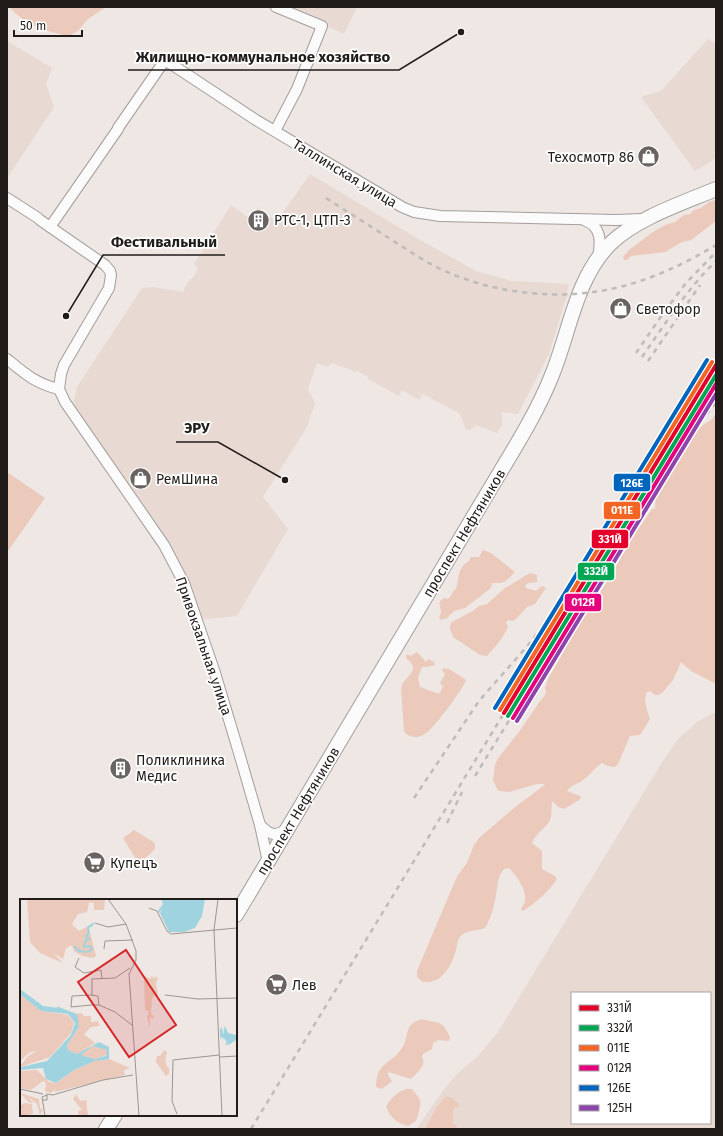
<svg xmlns="http://www.w3.org/2000/svg" width="723" height="1136" viewBox="0 0 723 1136" font-family="'Fira Sans',sans-serif">
	<rect width="100%" height="100%" fill="#eee7e4"/>
	<!-- built -->
	<g fill="#e8dad3" fill-rule="evenodd">
		<polygon points="285,7 357,7 344,34"/>
		<polygon points="708,39 716,44 716,158 695,171 641,97 661,91"/>
		<polygon points="7,41 52,68 46,84 54,107 7,178"/>
		<polygon points="310,174 415,237 476,271 512,281 569,284 567,295 549,354 518,414 502,412 502,425 497,433 476,425 471,429 466,430 460,414 423,394 419,400 402,390 399,396 368,379 368,377 357,371 356,372 332,363 328,367 317,363 308,389 315,403 307,427 263,497 288,529 237,616 197,620 184,583 77,420 74,400 77,387 142,288 154,287 183,292 187,283 195,275 198,268 194,264 231,205 249,218 258,207 276,222"/>
		<path d="M 716,712 L 716,1129 L 416,1129 L 445,1088 L 458,1073 L 477,1057 L 498,1032 L 661,764 L 678,739 L 698,721 ZM 572,993 L 710,993 L 710,1123 L 572,1123 Z"/>
	</g>
	<!-- green -->
	<g fill="#ebcabb">
		<path d="M 9,7 L 106,7 L 88,19 L 78,31 L 68,36 C 43,30 28,27 9,7 Z"/>
		<polygon points="716,200 716,221 691,240 682,242 665,252 631,256 627,260 624,260 623,257 629,250 653,232 665,225 675,222 684,215 690,214 694,210 701,208 709,202"/>
		<path d="M 716,413 L 716,684 L 691,671 L 681,662 L 673,680 L 663,692 L 659,695 L 655,695 L 650,691 L 647,692 C 643,701 647,710 650,719 L 640,735 L 630,736 L 618,764 L 615,767 L 608,766 L 602,763 C 594,768 589,777 580,782 C 575,785 570,786 567,791 L 580,796 L 581,797 L 579,800 L 564,809 L 558,807 L 553,801 C 550,806 553,813 550,820 C 545,829 535,834 532,843 L 542,851 L 542,869 L 555,876 L 557,879 C 547,893 537,902 523,911 L 521,909 C 522,907 525,903 525,900 C 527,890 516,875 509,868 L 504,869 C 497,877 498,885 496,895 C 494,907 491,918 485,928 C 477,931 464,930 459,938 C 457,941 457,947 456,950 C 451,967 442,984 423,982 L 417,977 L 417,971 L 452,888 L 458,875 L 467,863 L 474,845 L 479,838 L 515,807 L 542,787 L 545,784 L 537,784 L 509,792 L 499,791 L 497,789 L 493,780 L 495,765 L 498,758 L 519,732 L 540,701 L 544,697 L 546,692 L 545,688 L 548,679 L 577,628 L 607,582 L 636,532 L 652,509 L 655,509 L 656,491 L 665,473 L 682,451 L 690,437 L 703,425 L 711,420 Z"/>
		<polygon points="7,472 45,498 8,551 7,551"/>
		<path d="M 483,550 L 491,553 L 515,572 L 506,581 L 501,583 L 492,583 L 491,588 L 465,608 L 454,611 L 447,618 L 441,620 L 439,618 C 440,615 441,613 441,611 C 440,605 437,601 445,598 L 448,599 L 450,597 L 455,589 L 456,590 C 459,577 458,567 469,561 L 471,557 L 479,557 Z"/>
		<path d="M 530,573 L 537,575 L 537,582 L 528,583 L 525,586 L 526,588 L 536,591 L 539,588 L 543,586 L 546,588 L 535,604 L 527,607 L 518,617 L 513,621 L 508,620 L 506,622 L 508,627 C 503,638 495,647 487,656 L 480,655 L 453,637 L 450,629 L 450,625 L 452,622 L 473,611 L 479,606 L 487,604 L 505,588 Z"/>
		<path d="M 417,652 L 426,662 L 428,659 L 434,662 L 435,665 L 426,667 L 422,667 L 418,678 L 420,687 L 439,694 L 443,687 L 440,683 L 445,674 L 442,670 L 443,668 L 449,669 L 465,679 L 466,681 C 460,692 432,733 421,736 C 414,738 408,737 404,731 L 401,689 C 403,675 424,672 406,658 L 407,654 L 411,656 Z"/>
		<polygon points="134,830 155,843 155,849 139,864 123,838"/>
		<path d="M 422,1019 C 438,1024 442,1019 450,1037 L 449,1041 L 438,1040 L 433,1043 L 432,1049 L 423,1054 L 422,1057 C 427,1065 417,1073 411,1079 L 388,1072 L 388,1075 L 392,1081 L 391,1082 L 382,1089 L 376,1087 C 377,1060 390,1066 402,1048 C 410,1036 403,1024 422,1019 Z"/>
		<path d="M 407,1089 L 412,1089 C 424,1103 421,1104 416,1121 L 408,1126 C 396,1123 391,1118 386,1107 C 390,1099 398,1091 407,1089 Z"/>
		<polygon points="445,1097 450,1097 458,1103 459,1106 459,1107 455,1107 453,1111 453,1124 457,1125 456,1129 425,1129 436,1108"/>
	</g>
	<g fill="none" stroke-linecap="round" stroke-linejoin="round">
		<defs>
			<g id="street">
				<polyline points="118,128 165,60 256,120 402,207 414,212 440,216 616,220 643,219"/>
				<polyline points="275,131 297,89 322,26 276,7"/>
				<polyline points="7,198 38,218"/>
				<polyline points="40,220 105,265 110,271 111,275 109,288 64,365 61,374 59,389"/>
				<path d="M 584,220 C 602,227 601,241 598,258"/>
				<polyline points="50,227 118,129"/>
				<path d="M 7,359 C 24,373 36,384 59,389"/>
				<polyline points="59,389 65,402 164,545 184,583 215,673 239,753 260,825 268,862"/>
				<path d="M 260,825 C 270,835 275,837 287,829"/>
			</g>
			<g id="secondary">
				<path d="M 236,915 L 493,484 C 514,449 537,413 552,375 C 570,331 576,277 611,243 C 637,218 683,203 716,189"/>
				<polyline points="106,1129 115,1115"/>
			</g>
		</defs>
		<!-- street casing -->
		<use href="#street" stroke="#a39e9c" stroke-width="12"/>
		<!-- secondary casing -->
		<use href="#secondary" stroke="#a39e9c" stroke-width="16"/>
		<!-- street -->
		<use href="#street" stroke="#fcfbfb" stroke-width="10"/>
		<!-- secondary -->
		<use href="#secondary" stroke="#fcfbfb" stroke-width="14"/>
		<!-- rail -->
		<g stroke="#bebcbb" stroke-width="2.5" stroke-dasharray="5 5" stroke-linecap="butt">
			<path d="M 326,198 C 349,213 372,227 395,242 C 411,252 427,263 445,271 C 472,283 500,290 529,293 C 600,300 656,281 716,245"/>
			<polyline points="636,353 662,315 686,283 716,252"/>
			<path d="M 642,357 C 665,324 687,289 716,261"/>
			<polyline points="648,361 700,285"/>
			<polyline points="578,591 588,569"/>
			<polyline points="567,596 631,490"/>
			<polyline points="518,676 546,630"/>
			<polyline points="475,776 662,471 674,453 716,403"/>
			<polyline points="414,798 479,701 529,644 569,592"/>
			<polyline points="447,823 462,792"/>
			<polyline points="251,1129 504,713"/>
		</g>
		<defs>
			<polyline id="rail-1" points="504,713 716,365"/>
			<polyline id="rail-2" points="508,716 716,375"/>
			<polyline id="rail-3" points="500,710 712,362"/>
			<polyline id="rail-4" points="513,718 716,384"/>
			<polyline id="rail-5" points="495,708 707,360"/>
			<polyline id="rail-6" points="517,721 716,394"/>
		</defs>
		<!-- rail-1 casing -->
		<use href="#rail-1" stroke="#fff" stroke-width="7"/>
		<!-- rail-2 casing -->
		<use href="#rail-2" stroke="#fff" stroke-width="7"/>
		<!-- rail-3 casing -->
		<use href="#rail-3" stroke="#fff" stroke-width="7"/>
		<!-- rail-4 casing -->
		<use href="#rail-4" stroke="#fff" stroke-width="7"/>
		<!-- rail-5 casing -->
		<use href="#rail-5" stroke="#fff" stroke-width="7"/>
		<!-- rail-6 casing -->
		<use href="#rail-6" stroke="#fff" stroke-width="7"/>
		<!-- rail-1 -->
		<use href="#rail-1" stroke="#e4002b" stroke-width="4"/>
		<!-- rail-2 -->
		<use href="#rail-2" stroke="#00a651" stroke-width="4"/>
		<!-- rail-3 -->
		<use href="#rail-3" stroke="#f26522" stroke-width="4"/>
		<!-- rail-4 -->
		<use href="#rail-4" stroke="#e5007d" stroke-width="4"/>
		<!-- rail-5 -->
		<use href="#rail-5" stroke="#0065bd" stroke-width="4"/>
		<!-- rail-6 -->
		<use href="#rail-6" stroke="#8e44ad" stroke-width="4"/>
	</g>
	<!-- icons -->
	<defs>
		<symbol id="shop-disc" viewBox="-11 -11 22 22"><circle r="9.5" fill="#696361" stroke="#fff"/><path d="M-5-2.5h2.3a2.7 3.5 0 0 1 5.4 0H5L5.5 6h-11ZM-1.5-2.5h3a1.5 2.3 0 0 0-3 0Z" fill="#fff"/></symbol>
		<symbol id="building-disc" viewBox="-11 -11 22 22"><circle r="9.5" fill="#696361" stroke="#fff"/><path d="M-4-6H4V6H1V3H-1V6H-4ZM-2.5-4.3h1.7v1.8h-1.7ZM.8-4.3h1.7v1.8H.8ZM-2.5-1h1.7V.8h-1.7ZM.8-1h1.7V.8H.8Z" fill="#fff"/></symbol>
		<symbol id="supermarket-disc" viewBox="-11 -11 22 22"><circle r="9.5" fill="#696361" stroke="#fff"/><path d="M-6-5.5h2.5l.6 2H6L4.5 2H-2.5L-4.4-4H-6ZM-1.5 3.2a1.3 1.3 0 1 0 .1 0ZM3 3.2a1.3 1.3 0 1 0 .1 0Z" fill="#fff"/></symbol>
	</defs>
	<g fill-rule="evenodd">
		<use href="#shop-disc" x="636" y="144" width="25" height="25"/>
		<use href="#building-disc" x="246" y="208" width="25" height="25"/>
		<use href="#shop-disc" x="608" y="296" width="25" height="25"/>
		<use href="#shop-disc" x="128" y="466" width="25" height="25"/>
		<use href="#building-disc" x="108" y="756" width="25" height="25"/>
		<use href="#supermarket-disc" x="82" y="850" width="25" height="25"/>
		<use href="#supermarket-disc" x="264" y="972" width="25" height="25"/>
	</g>
	<g text-anchor="middle" stroke-width="3.5" stroke-linejoin="round" paint-order="stroke">
		<!-- poi labels -->
		<g font-size="14" fill="#211c1a" stroke="#fff" text-anchor="start">
			<text x="634" y="162" text-anchor="end">Техосмотр 86</text>
			<text x="274" y="225">РТС-1, ЦТП-3</text>
			<text x="636" y="314">Светофор</text>
			<text x="156" y="484">РемШина</text>
			<text x="136" y="765">Поликлиника<tspan x="136" dy="16">Медис</tspan></text>
			<text x="110" y="868">Купецъ</text>
			<text x="292" y="990">Лев</text>
		</g>
		<!-- street labels -->
		<g font-size="14" fill="#211c1a" stroke="#fff">
			<text transform="translate(345 173) rotate(31)" y="5">Таллинская улица</text>
			<text transform="translate(464 533) rotate(-59)" y="5">проспект Нефтяников</text>
			<text transform="translate(204 646) rotate(71)" y="5">Привокзальная улица</text>
			<text transform="translate(298 811) rotate(-59)" y="5">проспект Нефтяников</text>
		</g>
	</g>
	<!-- overview -->
	<g transform="translate(20 899)">
		<rect width="217" height="217" fill="#eee7e4"/>
		<path d="M 7,0 L 85,0 L 84,11 L 74,11 L 74,4 L 69,3 L 67,13 L 58,15 L 52,25 L 59,32 L 72,25 L 69,30 L 76,57 L 73,59 L 62,57 L 54,52 L 52,46 L 46,49 L 43,60 L 33,54 L 43,64 L 20,54 L 10,43 ZM 124,77 L 131,80 L 131,77 L 135,79 L 136,77 L 138,80 L 136,84 L 138,96 L 133,97 L 132,100 L 131,115 L 134,117 L 133,120 L 130,118 L 130,129 L 127,118 L 129,112 L 125,111 ZM 0,95 L 21,112 L 48,116 L 54,124 L 51,134 L 30,158 L 0,168 L 0,164 L 2,165 L 8,157 L 17,152 L 10,153 L 0,162 ZM 62,114 L 64,117 L 71,117 L 71,123 L 78,122 L 80,127 L 71,128 L 64,135 L 75,144 L 57,155 L 48,151 L 47,146 L 58,130 L 57,115 ZM 73,147 L 80,147 L 87,151 L 87,156 L 77,159 L 78,162 L 89,160 L 110,169 L 104,171 L 105,176 L 35,193 L 35,190 L 31,194 L 25,192 L 26,184 L 23,182 L 11,191 L 0,189 L 0,172 L 17,171 L 29,183 L 37,184 L 54,171 L 75,162 L 75,160 L 61,156 ZM 144,151 L 147,153 L 145,161 L 147,168 L 149,169 L 149,175 L 146,177 L 136,163 L 137,157 L 140,157 ZM 65,191 L 68,217 L 59,217 L 58,212 L 62,211 L 53,200 L 56,195 L 60,202 L 66,201 ZM 0,194 L 19,200 L 20,209 L 23,211 L 20,216 L 17,205 L 8,198 L 13,204 L 10,204 ZM 0,203 L 1,206 L 5,204 L 12,205 L 13,215 L 0,217 Z" fill="#ebcabb"/>
		<path d="M 141,0 L 185,0 L 182,17 L 175,29 L 164,33 L 149,33 L 140,14 L 143,9 L 139,14 L 138,12 L 143,5 ZM 0,90 L 23,107 L 38,109 L 36,107 L 57,115 L 59,128 L 47,146 L 48,151 L 57,155 L 79,143 L 89,148 L 89,160 L 77,162 L 77,159 L 86,157 L 87,151 L 73,147 L 61,156 L 75,160 L 75,162 L 54,171 L 36,184 L 26,180 L 23,169 L 0,171 L 1,168 L 27,162 L 51,136 L 55,124 L 48,115 L 21,112 L 0,95 ZM 205,127 L 208,134 L 216,136 L 216,141 L 210,145 L 206,146 L 205,145 L 207,144 L 204,139 L 200,141 L 203,139 L 200,138 L 200,130 L 202,128 L 203,136 Z" fill="#a0d3e0"/>
		<path fill="none" stroke="#a0d3e0" stroke-width="2" d="M 54,47 L 59,52 L 67,53 L 72,50 L 70,47 L 64,48 L 66,41 L 69,40 L 66,37 L 69,34 L 68,29 L 74,24"/>
		<path fill="none" stroke="#9c9693" stroke-width="1" d="M 88,0 L 106,25 L 116,52 L 116,61 L 109,75 L 119,217M 198,0 L 194,31 L 202,217M 129,9 L 137,12 L 147,32 L 151,35 L 217,29M 75,24 L 88,28 L 106,25M 84,50 L 85,42 L 113,41M 59,59 L 55,68 L 64,74 L 81,71 L 82,80M 71,96 L 52,97 L 51,108 L 71,106M 71,96 L 78,97 L 79,106M 72,96 L 72,80 L 95,79 L 110,69M 145,96 L 178,100 L 217,99M 71,106 L 79,106 L 95,113 L 112,126M 200,158 L 217,157M 0,190 L 23,195M 26,195 L 33,196 L 83,181 L 113,176M 23,201 L 27,201 L 27,196 L 22,198 L 25,217M 157,215 L 152,202 L 153,161 L 199,156"/>
		<path fill="#d62828" fill-opacity="0.15" stroke="#d62828" stroke-width="2" d="M 106,51 L 156,126 L 109,158 L 58,83 Z"/>
		<rect width="217" height="217" fill="none" stroke="#211c1a" stroke-width="2"/>
	</g>
	<!-- callouts -->
	<path fill="none" stroke="#211c1a" stroke-width="1.5" d="M461 32L399 70H128M66 316L103 255H225M285 480L218 442H176"/>
	<g fill="#211c1a" stroke="#fff" stroke-width="1.5">
		<circle cx="461" cy="32" r="4"/>
		<circle cx="66" cy="316" r="4"/>
		<circle cx="285" cy="480" r="4"/>
	</g>
	<g font-size="15" text-anchor="middle" font-weight="bold" fill="#211c1a" stroke="#fff" stroke-width="3.5" stroke-linejoin="round" paint-order="stroke">
		<text x="263" y="62">Жилищно-коммунальное хозяйство</text>
		<text x="164" y="247">Фестивальный</text>
		<text x="197" y="433">ЭРУ</text>
	</g>
	<g stroke="#fff" stroke-width="1.5">
		<rect x="613" y="473" width="38" height="19" rx="4" fill="#0065bd"/>
		<rect x="603" y="501" width="38" height="19" rx="4" fill="#f26522"/>
		<rect x="591" y="529" width="38" height="20" rx="4" fill="#e4002b"/>
		<rect x="577" y="562" width="38" height="19" rx="4" fill="#00a651"/>
		<rect x="564" y="593" width="38" height="19" rx="4" fill="#e5007d"/>
	</g>
	<g font-size="11" text-anchor="middle" font-weight="bold" fill="#fff">
		<text x="632" y="487">126Е</text>
		<text x="622" y="514">011Е</text>
		<text x="610" y="543">331Й</text>
		<text x="596" y="575">332Й</text>
		<text x="583" y="606">012Я</text>
	</g>
	<!-- border -->
	<rect width="723" height="1136" fill="none" stroke="#211c1a" stroke-width="16"/>
	<!-- legend -->
	<rect x="571" y="992" width="140" height="132" fill="#ffffff" stroke="#a6a4a3"/>
	<rect x="579" y="1005" width="20" height="6" fill="#e4002b" stroke="#a6a4a3"/>
	<text x="607" y="1012" font-size="12" fill="#211c1a">331Й</text>
	<rect x="579" y="1025" width="20" height="6" fill="#00a651" stroke="#a6a4a3"/>
	<text x="607" y="1032" font-size="12" fill="#211c1a">332Й</text>
	<rect x="579" y="1045" width="20" height="6" fill="#f26522" stroke="#a6a4a3"/>
	<text x="607" y="1052" font-size="12" fill="#211c1a">011Е</text>
	<rect x="579" y="1065" width="20" height="6" fill="#e5007d" stroke="#a6a4a3"/>
	<text x="607" y="1072" font-size="12" fill="#211c1a">012Я</text>
	<rect x="579" y="1085" width="20" height="6" fill="#0065bd" stroke="#a6a4a3"/>
	<text x="607" y="1092" font-size="12" fill="#211c1a">126Е</text>
	<rect x="579" y="1105" width="20" height="6" fill="#8e44ad" stroke="#a6a4a3"/>
	<text x="607" y="1112" font-size="12" fill="#211c1a">125Н</text>
	<!-- scale -->
	<path d="M14 30v6h68v-6" fill="none" stroke="#211c1a" stroke-width="2"/>
	<text x="20" y="30" font-size="12" fill="#211c1a" stroke="#ffffff" stroke-width="3" paint-order="stroke">50 m</text>
</svg>
